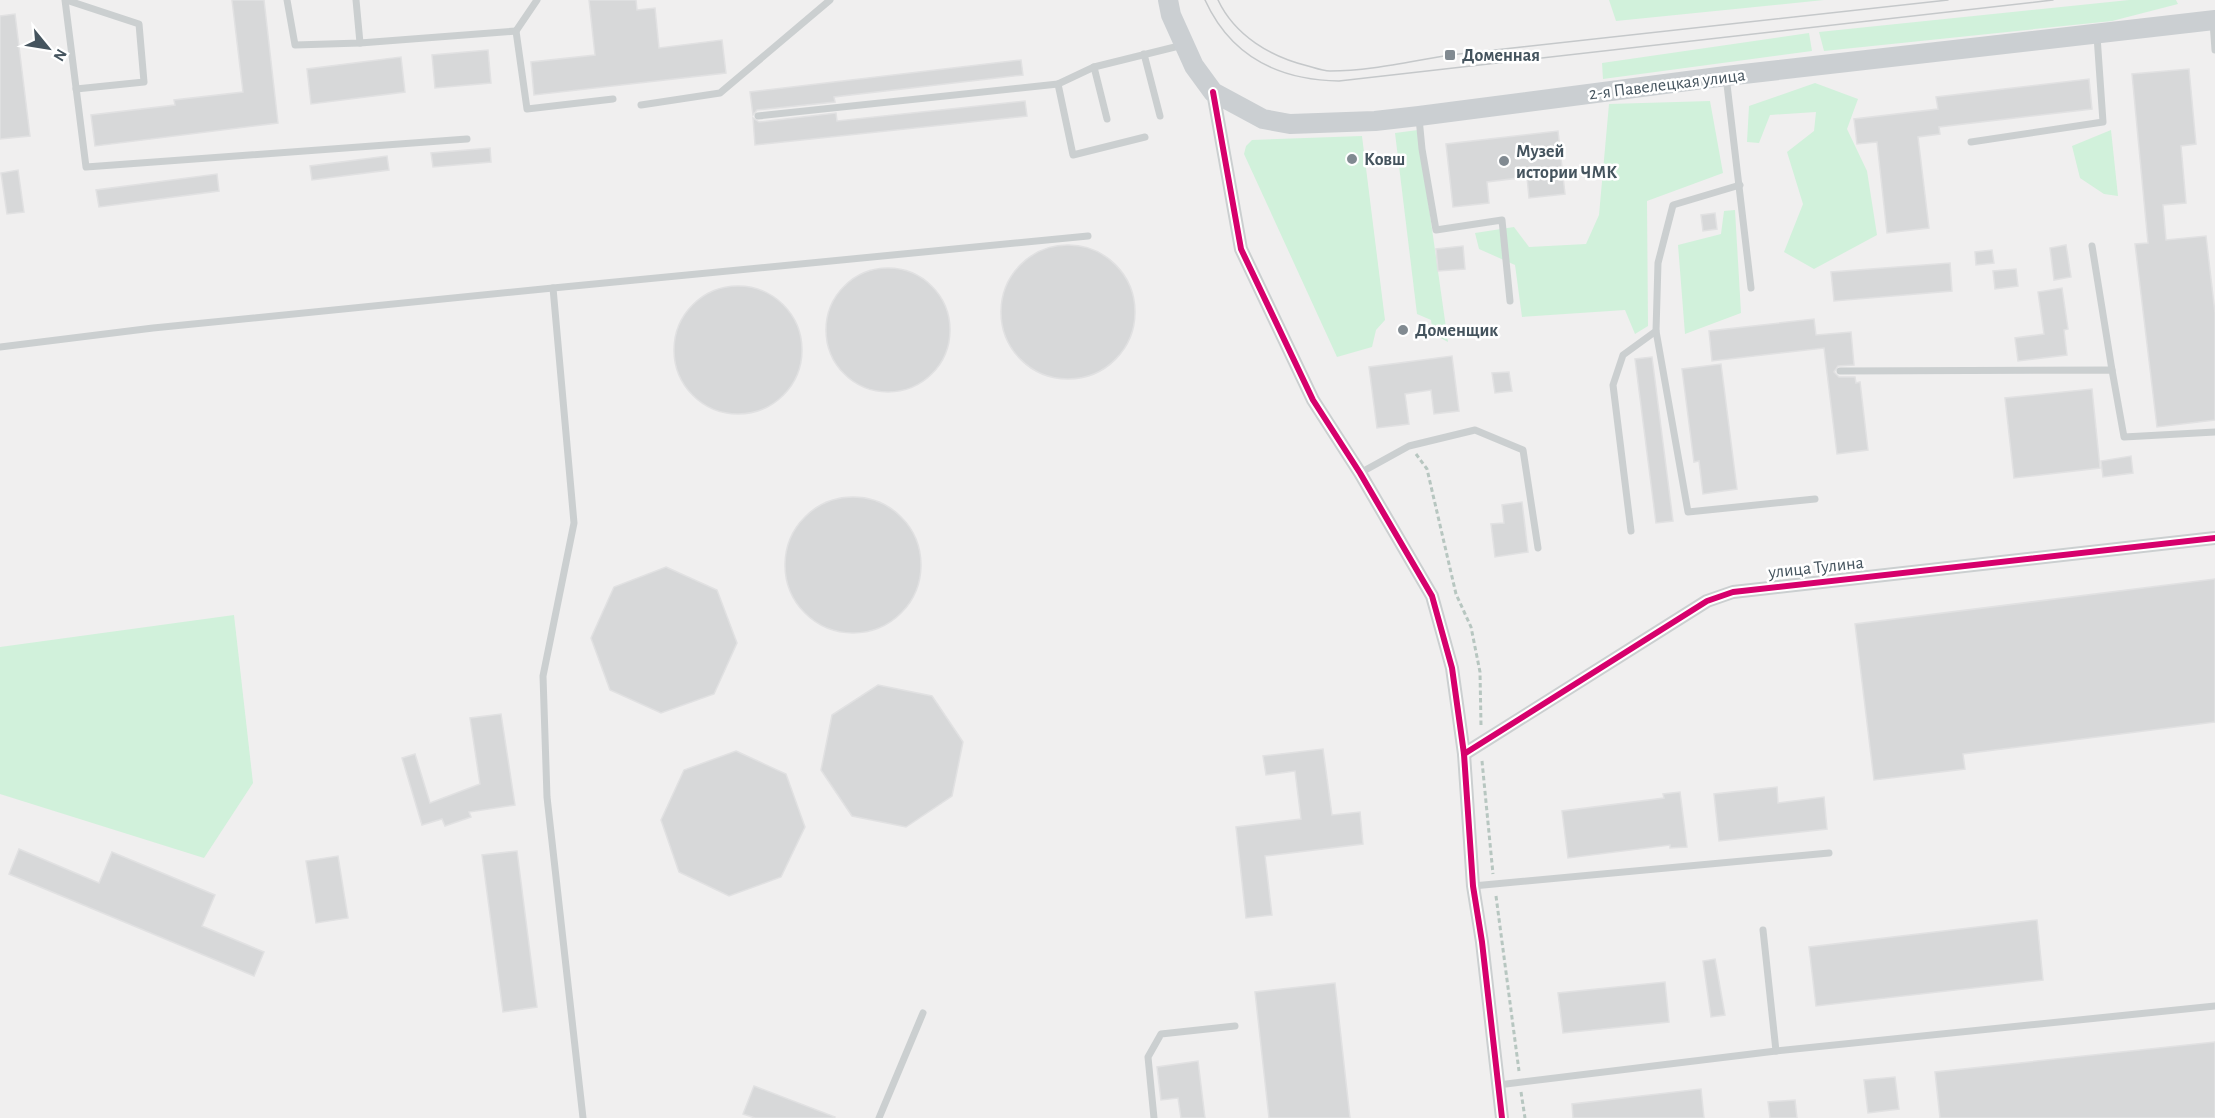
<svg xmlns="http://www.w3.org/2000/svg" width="2215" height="1118" viewBox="0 0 2215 1118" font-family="'Alegreya Sans',sans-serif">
	<rect width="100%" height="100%" fill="#f0efef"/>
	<!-- green -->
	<g fill="#d1f1db">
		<polygon points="1609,0 1824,0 1616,21"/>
		<polygon points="2129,0 2176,0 2178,4 2112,21 1824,51 1819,32"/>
		<polygon points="1809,33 1812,51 1603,79 1602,63"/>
		<polygon points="1815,83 1858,99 1847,129 1867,171 1877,235 1814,269 1784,252 1803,204 1787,152 1814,131 1816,112 1770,115 1759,143 1747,142 1749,106"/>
		<polygon points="1710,101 1723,173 1647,201 1648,326 1635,334 1625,310 1522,317 1515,265 1479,249 1475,233 1514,227 1529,247 1586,244 1599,215 1609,104"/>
		<polygon points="1418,130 1448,342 1433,334 1431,320 1417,314 1395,133"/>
		<polygon points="2111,130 2118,196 2104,194 2080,178 2072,146"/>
		<polygon points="1362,136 1385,320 1376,330 1372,347 1337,357 1244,154 1246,146 1252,140"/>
		<polygon points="1735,210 1741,313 1685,334 1678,245 1721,234 1724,211"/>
		<polygon points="234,615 253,783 204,858 0,794 0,647"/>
	</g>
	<!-- building -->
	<g fill="#d7d8d9" stroke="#e1e1e2" stroke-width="1.5">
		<polygon points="232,0 264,0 278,123 95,146 91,115 175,105 174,100 243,92"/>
		<polygon points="589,0 636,0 637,10 655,8 659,48 722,40 726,73 534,95 531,62 595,55"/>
		<polygon points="15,14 30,136 0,139 0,16"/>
		<polygon points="488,50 491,83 435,88 432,55"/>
		<polygon points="401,57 405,92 311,104 307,69"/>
		<polygon points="1021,60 1023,75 834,97 835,102 757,110 753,115 750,92"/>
		<polygon points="2189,69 2196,144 2181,146 2186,203 2163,205 2166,240 2206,236 2215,313 2215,420 2157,427 2135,244 2148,243 2132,74"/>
		<polygon points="2089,79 2092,109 1939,127 1940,134 1918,137 1929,228 1887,233 1877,142 1857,144 1854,119 1938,109 1936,97"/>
		<polygon points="1025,101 1027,116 755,145 753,118 759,122 836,113 837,121"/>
		<polygon points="1558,131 1565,194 1529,198 1527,177 1487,182 1489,203 1453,207 1446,144"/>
		<polygon points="490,148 491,162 433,167 431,153"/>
		<polygon points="387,156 389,170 312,180 310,166"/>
		<polygon points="18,170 24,212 7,214 1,173"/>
		<polygon points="217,174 219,191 99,207 96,190"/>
		<polygon points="1715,213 1717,229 1703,231 1701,215"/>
		<polygon points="2066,245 2071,277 2054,280 2050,248"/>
		<circle cx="1068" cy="312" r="67"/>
		<polygon points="1463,246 1465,269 1438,271 1436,249"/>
		<polygon points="1992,250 1994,263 1976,265 1975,252"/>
		<polygon points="1950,263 1952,291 1834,301 1831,272"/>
		<circle cx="888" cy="330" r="62"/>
		<polygon points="2016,269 2018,286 1995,289 1993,271"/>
		<circle cx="738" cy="350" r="64"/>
		<polygon points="2062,288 2068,329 2064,330 2067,355 2018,361 2015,338 2044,334 2038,292"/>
		<polygon points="1814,319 1816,335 1851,332 1854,365 1838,366 1834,372 1839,377 1855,377 1856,383 1860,382 1868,450 1837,454 1824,348 1712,361 1709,331"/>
		<polygon points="1452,356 1459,411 1434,414 1431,390 1405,394 1409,424 1377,428 1369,367"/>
		<polygon points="1652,357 1673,521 1656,523 1635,359"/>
		<polygon points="1721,364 1737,489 1703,494 1699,461 1694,462 1682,369"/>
		<polygon points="1509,372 1512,391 1495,393 1492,373"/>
		<polygon points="2092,389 2100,468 2014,478 2005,398"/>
		<polygon points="2131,456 2133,473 2103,477 2101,461"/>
		<circle cx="853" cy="565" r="68"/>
		<polygon points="1522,502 1528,552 1495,557 1491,524 1504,523 1502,505"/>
		<polygon points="666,567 717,590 737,643 714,694 661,713 610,690 591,638 614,587"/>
		<polygon points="2215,579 2215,722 1963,754 1965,769 1874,780 1855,624"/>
		<polygon points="878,685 932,696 963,742 952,796 906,827 852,816 821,770 832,715"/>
		<polygon points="501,714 515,805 469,812 471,817 445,826 442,819 422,825 402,758 415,754 430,803 480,784 470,718"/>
		<polygon points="1323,749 1332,815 1360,812 1363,844 1265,856 1272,915 1246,918 1236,827 1301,819 1295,771 1266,775 1263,756"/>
		<polygon points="736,751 786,774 805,827 781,877 729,896 679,872 661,820 684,770"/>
		<polygon points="1777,787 1778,803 1824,797 1827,829 1719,841 1714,794"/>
		<polygon points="1680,792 1687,847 1670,848 1670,845 1568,858 1562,811 1664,798 1663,794"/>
		<polygon points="19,849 99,883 112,852 215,895 202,926 264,952 254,976 9,874"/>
		<polygon points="517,851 537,1007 503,1012 482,855"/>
		<polygon points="338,856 348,918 316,923 306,861"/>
		<polygon points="2037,920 2043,980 1816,1006 1809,947"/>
		<polygon points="1715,959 1725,1015 1711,1017 1703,961"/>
		<polygon points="1665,982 1669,1022 1563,1033 1558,993"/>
		<polygon points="1335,983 1350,1118 1269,1118 1255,992"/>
		<polygon points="2215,1042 2215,1118 1940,1118 1935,1072"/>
		<polygon points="1198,1061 1205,1118 1181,1118 1178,1098 1161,1100 1157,1067"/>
		<polygon points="1895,1077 1899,1109 1868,1113 1864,1080"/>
		<polygon points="754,1086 835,1117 834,1118 755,1118 743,1114"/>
		<polygon points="1701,1089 1704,1118 1573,1118 1572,1104"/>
		<polygon points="1795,1100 1797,1118 1770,1118 1768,1102"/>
	</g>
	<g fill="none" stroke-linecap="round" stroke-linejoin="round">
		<!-- path -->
		<g stroke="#b7c6c0" stroke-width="3" stroke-dasharray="4.5 3" stroke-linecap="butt">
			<polyline points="1416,454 1427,469 1456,594 1471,627 1480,672 1481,725"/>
			<polyline points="1482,761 1493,874"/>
			<polyline points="1496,896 1519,1071"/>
			<polyline points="1521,1092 1525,1118"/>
		</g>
		<!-- service -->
		<g stroke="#cbcfd0" stroke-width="7">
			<polyline points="65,0 86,167 467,139"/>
			<polyline points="66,0 139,24 144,82 76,89"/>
			<polyline points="287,0 295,45 360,43 516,31"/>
			<polyline points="356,0 360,43"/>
			<polyline points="537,0 516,31 527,109 613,99"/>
			<polyline points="2213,22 2215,50"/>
			<polyline points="1144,54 1160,116"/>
			<polyline points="1094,67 1107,119"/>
			<polyline points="1726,76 1751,288"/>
			<polyline points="641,105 720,93 830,0"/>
			<polyline points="758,116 1058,84"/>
			<polyline points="1419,118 1422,149 1436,230 1502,220 1510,301"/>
			<polyline points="1145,137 1073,155 1058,84 1094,67 1183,45"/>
			<polyline points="1971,142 2103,122 2097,36"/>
			<polyline points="2092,246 2112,370"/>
			<polyline points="1656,331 1688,512 1815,499"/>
			<polyline points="0,347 153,328 553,288"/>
			<polyline points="1840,371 2112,370 2124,437 2215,432"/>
			<polyline points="1360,473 1409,446 1475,430 1523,450 1538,548"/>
			<polyline points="1631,531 1613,385 1623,355 1656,331 1658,263 1673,205 1740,185"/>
			<polyline points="1473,886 1829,853"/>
			<polyline points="1763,930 1776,1051"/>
			<polyline points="1498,1085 1776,1051 2215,1006"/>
			<polyline points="583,1118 547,797 543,676 574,523 553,288 1088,236"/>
			<polyline points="879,1118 923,1013"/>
			<polyline points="1154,1118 1148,1057 1161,1034 1235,1026"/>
		</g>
		<!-- minor -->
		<g stroke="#cbcfd0" stroke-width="14">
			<polyline points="1213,92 1241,249 1313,400 1360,473 1432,596 1452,668 1464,754 1473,886 1482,942 1502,1118"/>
			<polyline points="1464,754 1707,601 1733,592 2215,538"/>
		</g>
		<!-- secondary -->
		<polyline stroke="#cbcfd2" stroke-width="20" points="1168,0 1171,15 1194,66 1213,92 1263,119 1290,124 1375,121 1419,116 1726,76 2215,20"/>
		<!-- tram -->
		<g stroke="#c5c8ca" stroke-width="1.5">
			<path d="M 1205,0 C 1231,57 1278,80 1339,81 L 2053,0"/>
			<path d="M 1218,0 C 1235,36 1271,57 1308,66 C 1315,68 1323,71 1330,71 C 1370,71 1411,61 1450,55 L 1948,0"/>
		</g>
		<defs>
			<g id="cycleway">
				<polyline points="1213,92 1241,249 1313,400 1360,473 1432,596 1452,668 1464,754 1473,886 1482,942 1502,1118"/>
				<polyline points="1464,754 1707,601 1733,592 2215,538"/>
			</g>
		</defs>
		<!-- cycleway casing -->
		<use href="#cycleway" stroke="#fff" stroke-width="10"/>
		<!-- cycleway -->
		<use href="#cycleway" stroke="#d6006c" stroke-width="6"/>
	</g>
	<!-- markers -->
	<g fill="#818a91" stroke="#fff" stroke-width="2">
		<rect x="1444" y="49" width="12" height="12" rx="3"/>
		<circle cx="1352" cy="159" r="6"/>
		<circle cx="1504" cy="161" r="6"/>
		<circle cx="1403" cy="330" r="6"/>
	</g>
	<g text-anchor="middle" stroke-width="5" stroke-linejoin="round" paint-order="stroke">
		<!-- poi labels -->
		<g font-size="18" font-weight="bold" fill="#45545e" stroke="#fff" text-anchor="start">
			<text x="1462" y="61">Доменная</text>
			<text x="1516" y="157">Музей<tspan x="1516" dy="21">истории ЧМК</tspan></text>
			<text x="1364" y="165">Ковш</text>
			<text x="1415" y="336">Доменщик</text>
		</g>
		<!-- street labels -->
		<g font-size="18" fill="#45545e" stroke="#fff">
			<text transform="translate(1667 84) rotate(-7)" y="6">2-я Павелецкая улица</text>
			<text transform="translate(1816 567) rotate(-6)" y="6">улица Тулина</text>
		</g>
	</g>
	<!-- north arrow -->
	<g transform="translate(48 48) rotate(120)" stroke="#ffffff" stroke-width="4.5" paint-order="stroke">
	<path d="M0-4.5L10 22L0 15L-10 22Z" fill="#45545e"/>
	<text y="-9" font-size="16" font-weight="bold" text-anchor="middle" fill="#45545e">N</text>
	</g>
</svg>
